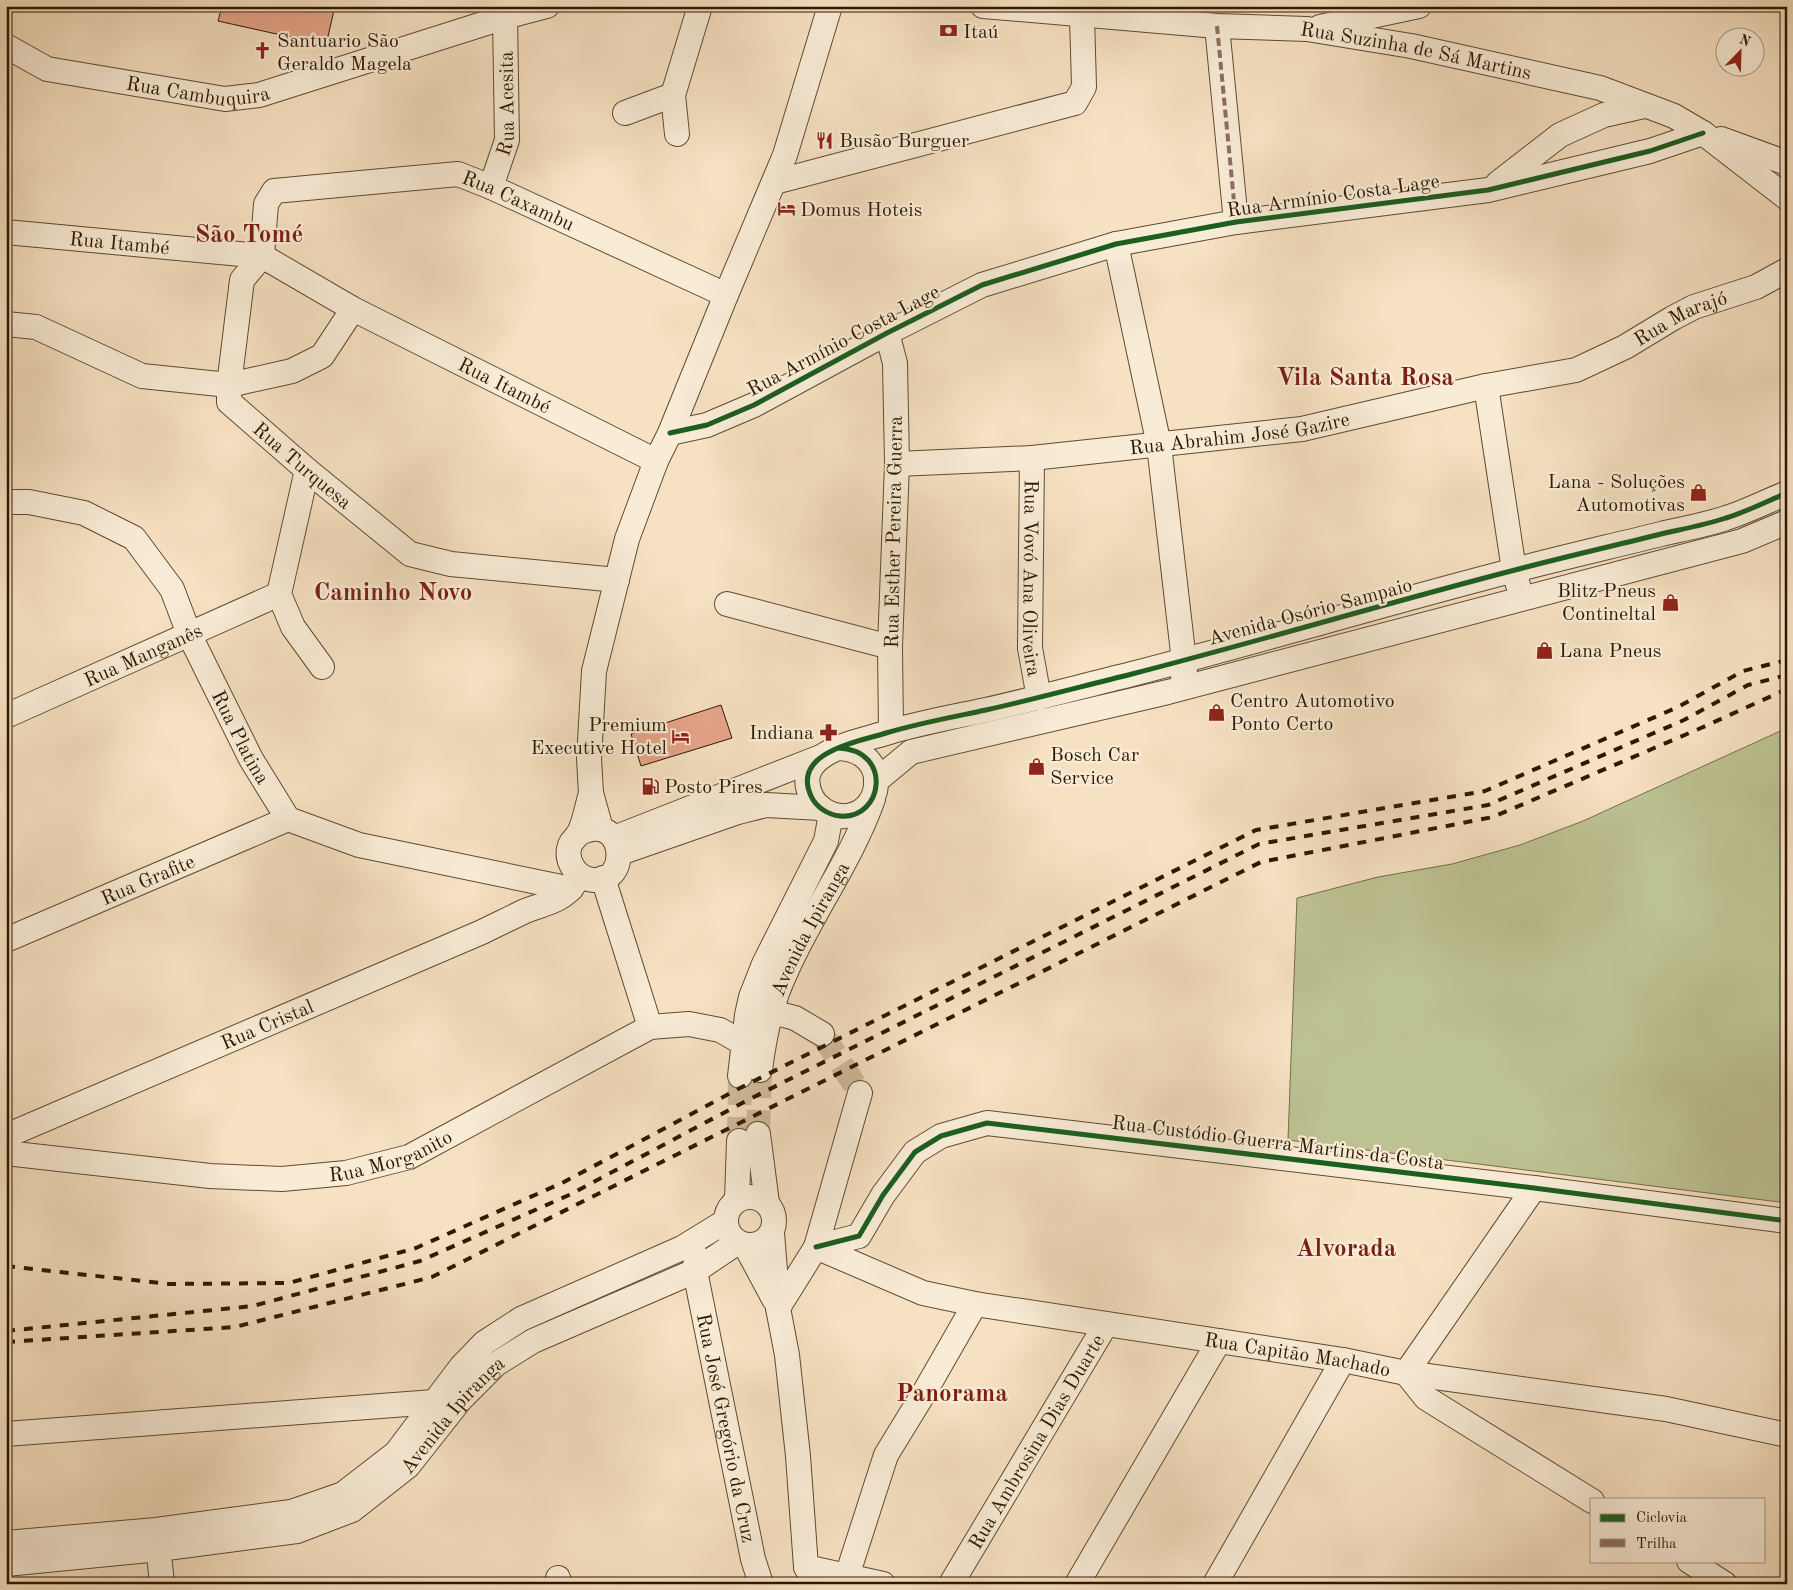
<svg xmlns="http://www.w3.org/2000/svg" width="1793" height="1590" viewBox="0 0 1793 1590" font-family="'Old Standard TT',serif">
	<rect width="100%" height="100%" fill="#f6e1c2"/>
	<filter id="stains"><feTurbulence type="fractalNoise" baseFrequency=".004" numOctaves="4"/><feColorMatrix values="0 0 0 0 .2 0 0 0 0 .09 0 0 0 0 .02 0 0 0 .5 -.17"/></filter>
	<radialGradient id="worn" r=".72"><stop offset=".6" stop-color="#630" stop-opacity="0"/><stop offset="1" stop-color="#630" stop-opacity=".3"/></radialGradient>
	<!-- green -->
	<polygon fill="#bdc293" stroke="#756e4a" points="1787,728 1787,1203 1288,1140 1297,898 1378,877 1452,864 1520,845 1583,821"/>
	<!-- building -->
	<g fill="#e6a58a" stroke="#2d1900">
		<polygon points="222,6 335,6 326,45 218,21"/>
		<polygon points="721,705 732,738 641,766 631,734"/>
	</g>
	<g fill="none" stroke-linecap="round" stroke-linejoin="round">
		<!-- minor-tunnel -->
		<g stroke="#ceb99b" stroke-width="24" stroke-dasharray="24 12" stroke-linecap="butt">
			<polyline points="822,1034 860,1093"/>
			<polyline points="758,1134 760,1070"/>
			<polyline points="739,1141 740,1076"/>
		</g>
		<defs>
			<g id="minor">
				<path id="s1" d="M 983,6 L 1217,26 L 1307,29 L 1411,46 L 1600,88 L 1674,116 L 1703,133 L 1787,198"/>
				<polyline points="1217,26 1236,222"/>
				<polyline points="1320,27 1419,6"/>
				<path id="s2" d="M 6,46 L 47,69 L 225,99 L 259,95 L 505,17 L 547,6"/>
				<polyline points="673,95 677,134"/>
				<polyline points="625,113 673,95 700,6"/>
				<polyline points="1721,139 1787,163"/>
				<polyline points="775,182 1075,103 1084,87 1082,16"/>
				<polyline points="1498,183 1560,135 1604,115 1644,106"/>
				<path id="s3" d="M 491,187 L 507,140 L 505,17"/>
				<path id="s4" d="M 6,232 L 262,256 L 353,309 L 656,461"/>
				<polyline points="1116,244 1159,445 1184,661 1185,669 1183,676"/>
				<path id="s5" d="M 262,256 L 242,280 L 229,385 L 229,402 L 307,470 L 410,554 L 451,564 L 617,580"/>
				<path id="s6" d="M 262,256 L 266,204 L 274,191 L 458,174 L 491,187 L 726,295"/>
				<polyline points="6,324 36,327 142,376 229,385 292,371 322,356 353,309"/>
				<polyline points="887,333 895,363 897,464 890,647 891,731"/>
				<polyline points="1486,386 1514,570 1518,585"/>
				<polyline points="670,433 707,425 754,405 887,333 982,285 1116,244 1236,222 1488,190 1650,151 1703,133"/>
				<path id="s7" d="M 1032,458 L 1030,648 L 1039,698"/>
				<path id="s8" d="M 897,464 L 1032,458 L 1302,429 L 1486,386 L 1576,370 L 1625,347 L 1673,318 L 1694,307 L 1756,287 L 1787,270"/>
				<polyline points="307,470 279,594 293,627 322,667"/>
				<path id="s9" d="M 6,502 L 29,502 L 84,513 L 134,538 L 172,589 L 189,634 L 251,759 L 288,819 L 359,845 L 571,889"/>
				<polyline points="727,604 890,647"/>
				<path id="s10" d="M 6,716 L 279,594"/>
				<path d="M 838,748 C 894,750 883,820 840,816 C 828,815 816,807 811,796 C 791,752 858,742 886,733 C 919,723 953,717 986,710 C 1035,699 1083,686 1132,674 C 1260,641 1387,603 1515,570 C 1564,557 1613,546 1661,534 C 1683,529 1705,525 1726,518 C 1746,512 1767,501 1787,493"/>
				<polyline points="876,781 911,752 1168,692 1742,541 1787,522"/>
				<polyline points="601,829 591,793 589,759 594,671 627,539 656,461 670,433 726,295 785,155 830,6"/>
				<path d="M 578,834 C 628,808 632,891 588,879 C 574,875 565,859 570,845 C 572,840 576,838 579,833 C 585,821 587,806 591,793"/>
				<polyline points="614,838 818,758"/>
				<polyline points="620,853 738,812 766,805 821,808"/>
				<polyline points="603,878 650,1027"/>
				<path id="s11" d="M 6,940 L 288,819"/>
				<polyline points="772,1012 795,1018 822,1034"/>
				<path id="s12" d="M 760,1070 C 764,1038 771,1003 785,974 C 811,914 851,861 873,799"/>
				<polyline points="740,1076 747,1015 751,997 764,964 826,841 831,814"/>
				<polyline points="758,1134 767,1203"/>
				<path id="s13" d="M 6,1136 L 482,932 C 496,925 511,918 525,911 C 543,904 564,901 575,883"/>
				<path id="s14" d="M 6,1153 L 210,1176 L 282,1179 L 346,1173 L 409,1157 L 650,1027 L 689,1024 L 720,1030 L 743,1043"/>
				<circle cx="750" cy="1221" r="24"/>
				<polyline points="737,1200 739,1141"/>
				<polyline points="772,1233 778,1308 787,1355 798,1456 806,1567 815,1584"/>
				<polyline points="745,1245 774,1299"/>
				<polyline points="816,1247 859,1236 883,1195 915,1152 941,1136 987,1123 1534,1188 1787,1221"/>
				<path id="s15" d="M 816,1247 L 923,1293 L 975,1304 L 1343,1360 L 1406,1373 L 1666,1409 L 1787,1435"/>
				<path id="s16" d="M 696,1256 L 695,1271 L 753,1559 L 761,1584"/>
				<polyline points="778,1308 816,1247 860,1093"/>
				<polyline points="1406,1373 1426,1398 1592,1501"/>
				<polyline points="1406,1373 1534,1188"/>
				<polyline points="6,1434 434,1402"/>
				<polyline points="157,1534 162,1584"/>
				<polyline points="6,1543 156,1530 291,1512 343,1494 396,1453 461,1367 484,1343 521,1319 682,1248 726,1221"/>
				<polyline points="1689,1561 1725,1584"/>
				<path id="s17" d="M 6,1564 L 159,1549 L 297,1531 L 352,1510 L 408,1466 L 461,1399 L 496,1364 L 533,1341 L 695,1271 L 738,1242"/>
				<polyline points="806,1567 883,1584"/>
				<polyline points="847,1576 886,1455 924,1393 975,1304"/>
				<polyline points="558,1578 560,1584"/>
				<path id="s18" d="M 951,1584 L 1106,1324"/>
				<polyline points="1077,1584 1219,1341"/>
				<polyline points="1215,1584 1343,1360"/>
			</g>
		</defs>
		<!-- minor casing -->
		<use href="#minor" stroke="#5f4b30" stroke-width="26"/>
		<!-- minor -->
		<use href="#minor" stroke="#f9ecd7" stroke-width="24"/>
		<!-- rail -->
		<g stroke="#2d1900" stroke-width="4" stroke-dasharray="9 9" stroke-linecap="butt">
			<polyline points="6,1266 169,1284 289,1283 416,1248 564,1182 740,1088 1256,830 1485,791 1678,707 1743,671 1787,660"/>
			<polyline points="6,1331 253,1306 420,1261 569,1195 746,1101 1259,844 1488,805 1684,720 1748,685 1787,675"/>
			<polyline points="6,1342 235,1327 432,1277 1261,862 1493,817 1701,728 1787,689"/>
		</g>
		<!-- quiet -->
		<polyline stroke="#8d6e63" stroke-width="4" stroke-dasharray="8 4" stroke-linecap="butt" points="1217,26 1236,222"/>
		<defs>
			<g id="cycleway">
				<polyline points="670,433 707,425 754,405 887,333 982,285 1116,244 1236,222 1488,190 1650,151 1703,133"/>
				<path d="M 838,748 C 894,750 883,820 840,816 C 828,815 816,807 811,796 C 791,752 858,742 886,733 C 919,723 953,717 986,710 C 1035,699 1083,686 1132,674 C 1260,641 1387,603 1515,570 C 1564,557 1613,546 1661,534 C 1683,529 1705,525 1726,518 C 1746,512 1767,501 1787,493"/>
				<polyline points="816,1247 859,1236 883,1195 915,1152 941,1136 987,1123 1534,1188 1787,1221"/>
			</g>
		</defs>
		<!-- cycleway casing -->
		<use href="#cycleway" stroke="#f9ecd7" stroke-width="8"/>
		<!-- cycleway -->
		<use href="#cycleway" stroke="#1b5e20" stroke-width="5"/>
	</g>
	<!-- icons -->
	<defs>
		<symbol id="bank-bare" viewBox="-9 -9 18 18"><path d="M-6-4H6V4H-6ZM0-2.3a2.3 2.3 0 1 0 0 4.6a2.3 2.3 0 1 0 0-4.6Z" fill="#8f2418" stroke="#f9ecd7" stroke-width="2.5" paint-order="stroke"/></symbol>
		<symbol id="church-bare" viewBox="-9 -9 18 18"><path d="M-1.2-6h2.4v3.5h3.3v2.4h-3.3V6h-2.4V-.1h-3.3v-2.4h3.3Z" fill="#8f2418" stroke="#f9ecd7" stroke-width="2.5" paint-order="stroke"/></symbol>
		<symbol id="restaurant-bare" viewBox="-9 -9 18 18"><path d="M-5-6h1v4h1v-4h1v4h1v-4h1v5L-1.5 .5V6h-2V.5L-5-1ZM5-6V6H3V1.5H1.5Q1.5-4 5-6Z" fill="#8f2418" stroke="#f9ecd7" stroke-width="2.5" paint-order="stroke"/></symbol>
		<symbol id="hotel-bare" viewBox="-9 -9 18 18"><path d="M-6-4.5h1.5V1H6V5H4.5V3h-9V5H-6ZM-4 0a1.8 1.8 0 1 1 3.6 0ZM.5 0V-2.5h3Q6-2.5 6 0Z" fill="#8f2418" stroke="#f9ecd7" stroke-width="2.5" paint-order="stroke"/></symbol>
		<symbol id="shop-bare" viewBox="-9 -9 18 18"><path d="M-5-2.5h2.3a2.7 3.5 0 0 1 5.4 0H5L5.5 6h-11ZM-1.5-2.5h3a1.5 2.3 0 0 0-3 0Z" fill="#8f2418" stroke="#f9ecd7" stroke-width="2.5" paint-order="stroke"/></symbol>
		<symbol id="pharmacy-bare" viewBox="-9 -9 18 18"><path d="M-2-6h4v4h4v4h-4v4h-4v-4h-4v-4h4Z" fill="#8f2418" stroke="#f9ecd7" stroke-width="2.5" paint-order="stroke"/></symbol>
		<symbol id="fuel-bare" viewBox="-9 -9 18 18"><path d="M-5.5-6h7V0h2V4h1.3V-2.5L3-4.5l.8-.8L6-3V5H2.5V1h-1V6h-7ZM-4.2-4.7v3.2H.2V-4.7Z" fill="#8f2418" stroke="#f9ecd7" stroke-width="2.5" paint-order="stroke"/></symbol>
	</defs>
	<g fill-rule="evenodd">
		<use href="#bank-bare" x="936" y="18" width="25" height="25"/>
		<use href="#church-bare" x="250" y="38" width="25" height="25"/>
		<use href="#restaurant-bare" x="812" y="128" width="25" height="25"/>
		<use href="#hotel-bare" x="774" y="196" width="25" height="25"/>
		<use href="#shop-bare" x="1686" y="480" width="25" height="25"/>
		<use href="#shop-bare" x="1658" y="590" width="25" height="25"/>
		<use href="#shop-bare" x="1532" y="638" width="25" height="25"/>
		<use href="#shop-bare" x="1204" y="700" width="25" height="25"/>
		<use href="#pharmacy-bare" x="816" y="720" width="25" height="25"/>
		<use href="#hotel-bare" x="668" y="724" width="25" height="25"/>
		<use href="#shop-bare" x="1024" y="754" width="25" height="25"/>
		<use href="#fuel-bare" x="638" y="774" width="25" height="25"/>
	</g>
	<g text-anchor="middle" stroke-width="4.5" stroke-linejoin="round" paint-order="stroke">
		<!-- poi labels -->
		<g font-size="20" fill="#2d1900" stroke="#f9ecd7" text-anchor="start">
			<text x="963" y="38">Itaú</text>
			<text x="277" y="47">Santuario São<tspan x="277" dy="23">Geraldo Magela</tspan></text>
			<text x="839" y="147">Busão Burguer</text>
			<text x="800" y="216">Domus Hoteis</text>
			<text x="1685" y="488" text-anchor="end">Lana - Soluções<tspan x="1685" dy="23">Automotivas</tspan></text>
			<text x="1656" y="597" text-anchor="end">Blitz Pneus<tspan x="1656" dy="23">Contineltal</tspan></text>
			<text x="1559" y="657">Lana Pneus</text>
			<text x="1230" y="707">Centro Automotivo<tspan x="1230" dy="23">Ponto Certo</tspan></text>
			<text x="667" y="731" text-anchor="end">Premium<tspan x="667" dy="23">Executive Hotel</tspan></text>
			<text x="814" y="739" text-anchor="end">Indiana</text>
			<text x="1050" y="761">Bosch Car<tspan x="1050" dy="23">Service</tspan></text>
			<text x="664" y="793">Posto Pires</text>
		</g>
		<!-- street labels -->
		<g font-size="20" fill="#2d1900" stroke="#f9ecd7">
			<text dy="7" stroke="none"><textPath href="#s1" startOffset="436">Rua Suzinha de Sá Martins</textPath></text>
			<text dy="7" stroke="none"><textPath href="#s2" startOffset="200">Rua Cambuquira</textPath></text>
			<text dy="7" stroke="none"><textPath href="#s3" startOffset="86">Rua Acesita</textPath></text>
			<text transform="translate(1333 195) rotate(-8)" y="7">Rua Armínio Costa Lage</text>
			<text dy="7" stroke="none"><textPath href="#s6" startOffset="318">Rua Caxambu</textPath></text>
			<text dy="7" stroke="none"><textPath href="#s4" startOffset="114">Rua Itambé</textPath></text>
			<text dy="7" stroke="none"><textPath href="#s8" startOffset="804">Rua Marajó</textPath></text>
			<text transform="translate(843 340) rotate(-28)" y="7">Rua Armínio Costa Lage</text>
			<text dy="7" stroke="none"><textPath href="#s4" startOffset="532">Rua Itambé</textPath></text>
			<text dy="7" stroke="none"><textPath href="#s8" startOffset="344">Rua Abrahim José Gazire</textPath></text>
			<text dy="7" stroke="none"><textPath href="#s5" startOffset="251">Rua Turquesa</textPath></text>
			<text transform="translate(893 532) rotate(-89)" y="7">Rua Esther Pereira Guerra</text>
			<text dy="7" stroke="none"><textPath href="#s7" startOffset="120">Rua Vovó Ana Oliveira</textPath></text>
			<text transform="translate(1310 611) rotate(-15)" y="7">Avenida Osório Sampaio</text>
			<text dy="7" stroke="none"><textPath href="#s10" startOffset="150">Rua Manganês</textPath></text>
			<text dy="7" stroke="none"><textPath href="#s9" startOffset="362">Rua Platina</textPath></text>
			<text dy="7" stroke="none"><textPath href="#s11" startOffset="154">Rua Grafite</textPath></text>
			<text dy="7" stroke="none"><textPath href="#s12" startOffset="151">Avenida Ipiranga</textPath></text>
			<text dy="7" stroke="none"><textPath href="#s13" startOffset="284">Rua Cristal</textPath></text>
			<text transform="translate(1278 1142) rotate(7)" y="7">Rua Custódio Guerra Martins da Costa</text>
			<text dy="7" stroke="none"><textPath href="#s14" startOffset="389">Rua Morganito</textPath></text>
			<text dy="7" stroke="none"><textPath href="#s15" startOffset="496">Rua Capitão Machado</textPath></text>
			<text dy="7" stroke="none"><textPath href="#s17" startOffset="491">Avenida Ipiranga</textPath></text>
			<text dy="7" stroke="none"><textPath href="#s16" startOffset="175">Rua José Gregório da Cruz</textPath></text>
			<text dy="7" stroke="none"><textPath href="#s18" startOffset="166">Rua Ambrosina Dias Duarte</textPath></text>
		</g>
		<!-- district labels -->
		<g font-size="25" font-weight="bold" fill="#7a1f14" stroke="#f9ecd7">
			<text x="249" y="242">São Tomé</text>
			<text x="1365" y="385">Vila Santa Rosa</text>
			<text x="393" y="600">Caminho Novo</text>
			<text x="1346" y="1256">Alvorada</text>
			<text x="952" y="1401">Panorama</text>
		</g>
	</g>
	<!-- margin -->
	<rect width="1793" height="1590" fill="none" stroke="#f6e1c2" stroke-width="25"/>
	<rect x="8" y="8" width="1778" height="1575" fill="none" stroke="#2d1900" stroke-width="2.5"/>
	<rect x="12" y="12" width="1768" height="1565" fill="none" stroke="#2d1900"/>
	<!-- legend -->
	<rect x="1590" y="1498" width="175" height="65" fill="#f9ecd7" stroke="#a79881"/>
	<rect x="1600" y="1514" width="25" height="8" fill="#1b5e20" stroke="#a79881"/>
	<text x="1636" y="1522" font-size="15" fill="#2d1900">Ciclovia</text>
	<rect x="1600" y="1539" width="25" height="8" fill="#8d6e63" stroke="#a79881"/>
	<text x="1636" y="1548" font-size="15" fill="#2d1900">Trilha</text>
	<!-- north arrow -->
	<g transform="translate(1740 52) rotate(23)"><circle r="24" fill="#f9ecd7" stroke="#a79881"/>
	<path d="M0-4L9 19L0 12L-9 19Z" fill="#8f2418"/>
	<text y="-8" font-size="14" font-weight="bold" text-anchor="middle" fill="#2d1900">N</text>
	</g>
	<rect width="100%" height="100%" filter="url(#stains)"/>
	<rect width="100%" height="100%" fill="url(#worn)"/>
</svg>
